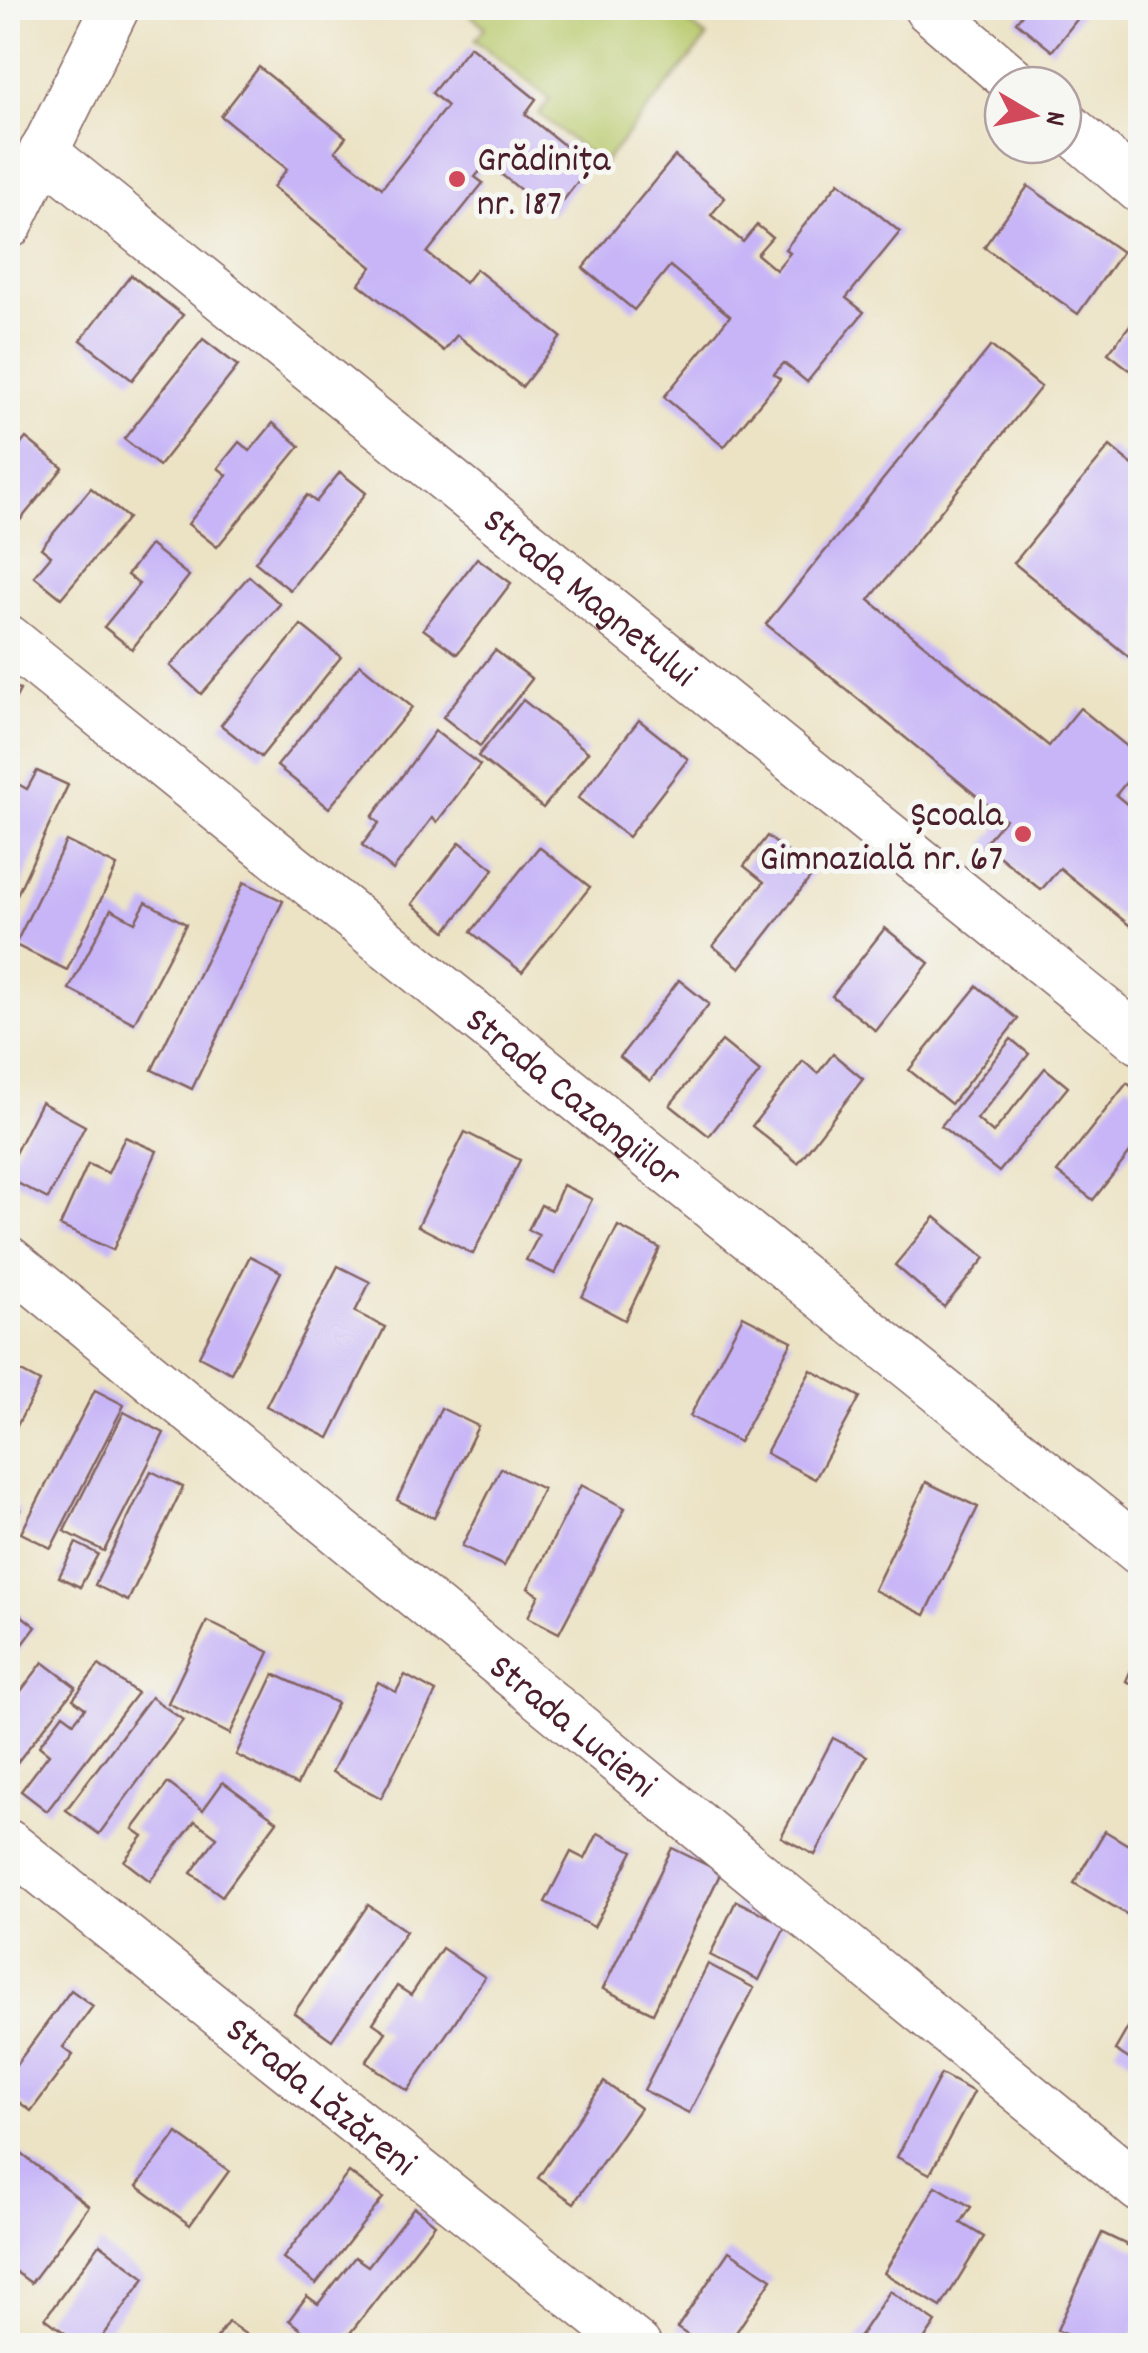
<svg xmlns="http://www.w3.org/2000/svg" width="1148" height="2353" viewBox="0 0 1148 2353" font-family="Dekko,sans-serif">
	<rect width="100%" height="100%" fill="#f6f6f2"/>
	<filter id="ink" filterUnits="userSpaceOnUse"><feTurbulence type="fractalNoise" baseFrequency=".01" numOctaves="2"/><feDisplacementMap in="SourceGraphic" scale="20" xChannelSelector="R" yChannelSelector="G"/><feConvolveMatrix kernelMatrix="1 2 1 2 8 2 1 2 1" color-interpolation-filters="sRGB"/></filter>
	<filter id="wash" filterUnits="userSpaceOnUse"><feTurbulence type="fractalNoise" baseFrequency=".0048" numOctaves="4" result="noise"/><feDisplacementMap in="SourceGraphic" scale="40" xChannelSelector="R" yChannelSelector="G"/><feGaussianBlur stdDeviation="2.25" result="paint"/><feColorMatrix in="noise" values="0 0 0 0 0 0 0 0 0 0 0 0 0 0 0 0 0 1.4 0 .05"/><feComposite in="paint" operator="in"/></filter>
	<g filter="url(#wash)">
		<rect width="100%" height="100%" fill="#ece3c5"/>
		<!-- green -->
		<polygon fill="#b8c96c" stroke="#81744c" stroke-width="2.5" points="462,8 671,8 707,38 602,165 539,114 550,99 475,40 485,27"/>
		<g id="blocks">
			<!-- building -->
			<g fill="#c7b5f7">
				<polygon points="1027,8 1086,8 1052,51 1016,22"/>
				<polygon points="470,46 536,99 525,114 590,166 552,215 487,163 475,177 483,183 427,253 465,283 476,269 561,337 522,387 457,335 444,351 359,284 372,267 273,187 287,169 221,116 259,67 346,137 335,151 382,188 447,106 432,93"/>
				<polygon points="675,156 725,198 711,215 743,242 757,225 772,237 757,254 776,270 790,253 785,249 839,182 900,232 846,298 864,312 807,382 784,363 774,374 780,379 724,447 664,397 730,316 670,266 634,310 583,268"/>
				<polygon points="1028,186 1122,252 1078,314 984,247"/>
				<polygon points="131,275 183,315 132,380 81,340"/>
				<polygon points="1134,320 1140,325 1140,378 1108,353"/>
				<polygon points="203,339 238,366 159,466 124,439"/>
				<polygon points="991,346 1041,387 869,600 1049,746 1080,708 1140,757 1140,765 1116,795 1140,815 1140,934 1060,868 1041,890 984,844 1005,819 766,624"/>
				<polygon points="273,423 300,446 217,547 188,524 227,475 218,468 239,442 250,451"/>
				<polygon points="26,438 63,468 8,535 8,460"/>
				<polygon points="1110,446 1140,471 1140,666 1014,563"/>
				<polygon points="340,472 366,493 290,590 255,562 307,495 316,502"/>
				<polygon points="91,488 128,518 61,598 34,576 51,556 41,548"/>
				<polygon points="150,545 189,576 132,649 104,627 139,584 127,575"/>
				<polygon points="477,558 511,583 457,654 423,629"/>
				<polygon points="249,576 280,604 201,694 170,666"/>
				<polygon points="301,625 341,657 261,757 221,725"/>
				<polygon points="495,650 532,679 480,746 443,717"/>
				<polygon points="360,664 412,707 329,808 277,766"/>
				<polygon points="8,683 20,690 8,713"/>
				<polygon points="523,700 588,752 543,808 478,756"/>
				<polygon points="639,720 688,759 628,837 578,798"/>
				<polygon points="435,731 480,765 437,822 432,818 393,870 362,845 379,823 372,817"/>
				<polygon points="37,771 68,785 8,914 8,800 16,783 27,789"/>
				<polygon points="767,836 814,873 740,968 713,946 764,882 744,866"/>
				<polygon points="66,841 117,866 67,970 15,945"/>
				<polygon points="460,842 494,869 446,931 412,904"/>
				<polygon points="539,847 590,887 522,972 471,932"/>
				<polygon points="244,882 283,901 192,1089 152,1070"/>
				<polygon points="146,902 186,924 134,1023 69,989 111,909 135,922"/>
				<polygon points="885,928 929,963 876,1031 832,996"/>
				<polygon points="679,980 709,1004 650,1081 620,1057"/>
				<polygon points="977,986 1018,1019 951,1104 909,1070"/>
				<polygon points="1011,1039 1029,1054 977,1119 993,1133 1045,1068 1068,1087 999,1172 941,1126"/>
				<polygon points="722,1041 760,1072 709,1136 670,1105"/>
				<polygon points="833,1054 863,1079 798,1163 752,1126 803,1061 818,1073"/>
				<polygon points="1127,1083 1140,1093 1140,1140 1093,1200 1057,1172"/>
				<polygon points="41,1102 85,1126 48,1199 8,1178 8,1167"/>
				<polygon points="465,1132 520,1160 473,1254 418,1226"/>
				<polygon points="125,1137 157,1151 113,1250 60,1226 88,1164 108,1173"/>
				<polygon points="563,1185 592,1199 555,1274 526,1260 539,1235 528,1230 541,1205 552,1210"/>
				<polygon points="935,1217 985,1258 944,1307 895,1265"/>
				<polygon points="618,1226 660,1248 625,1320 582,1297"/>
				<polygon points="250,1256 281,1272 231,1373 199,1356"/>
				<polygon points="338,1266 370,1282 355,1312 385,1327 329,1438 266,1406"/>
				<polygon points="743,1316 792,1341 739,1442 690,1416"/>
				<polygon points="8,1365 40,1382 8,1443"/>
				<polygon points="811,1370 860,1397 815,1479 766,1453"/>
				<polygon points="95,1390 124,1405 51,1548 21,1533"/>
				<polygon points="441,1408 478,1426 434,1518 397,1500"/>
				<polygon points="124,1412 164,1433 104,1551 64,1531"/>
				<polygon points="501,1468 543,1489 504,1566 462,1546"/>
				<polygon points="151,1471 183,1487 128,1601 95,1585"/>
				<polygon points="926,1482 978,1507 925,1615 874,1590"/>
				<polygon points="581,1485 625,1508 559,1633 528,1617 539,1595 528,1588"/>
				<polygon points="8,1503 20,1510 8,1534"/>
				<polygon points="76,1543 98,1554 80,1587 59,1577"/>
				<polygon points="8,1605 36,1627 8,1664"/>
				<polygon points="207,1621 269,1652 230,1734 168,1703"/>
				<polygon points="1140,1650 1140,1687 1126,1681"/>
				<polygon points="43,1662 76,1687 8,1774 8,1708"/>
				<polygon points="99,1665 137,1693 47,1811 21,1791 49,1754 39,1746 63,1714 74,1722 85,1708 73,1699"/>
				<polygon points="274,1674 337,1703 297,1785 236,1755"/>
				<polygon points="405,1675 436,1692 381,1798 332,1772 378,1682 396,1692"/>
				<polygon points="151,1697 183,1720 99,1834 66,1810"/>
				<polygon points="833,1738 867,1756 815,1855 781,1837"/>
				<polygon points="223,1782 277,1821 222,1896 191,1873 217,1837 195,1821 150,1881 124,1861 143,1836 133,1829 168,1783 203,1810"/>
				<polygon points="1105,1831 1140,1852 1140,1922 1074,1883"/>
				<polygon points="598,1833 633,1851 594,1927 545,1902 571,1852 585,1859"/>
				<polygon points="672,1848 721,1872 653,2013 603,1989"/>
				<polygon points="736,1901 786,1925 759,1980 710,1955"/>
				<polygon points="368,1905 406,1931 332,2040 294,2013"/>
				<polygon points="442,1948 485,1977 408,2091 366,2062 386,2032 373,2023 397,1986 411,1995"/>
				<polygon points="708,1964 754,1988 689,2113 644,2090"/>
				<polygon points="71,1990 93,2006 63,2047 73,2055 31,2111 8,2094 8,2076"/>
				<polygon points="1140,2007 1140,2066 1115,2050"/>
				<polygon points="941,2074 974,2092 930,2174 897,2157"/>
				<polygon points="604,2082 640,2108 574,2203 538,2178"/>
				<polygon points="177,2133 229,2171 190,2225 137,2186"/>
				<polygon points="19,2152 89,2206 31,2283 8,2266 8,2167"/>
				<polygon points="349,2172 383,2198 316,2284 283,2258"/>
				<polygon points="936,2186 971,2207 961,2223 984,2237 941,2307 884,2273"/>
				<polygon points="414,2207 435,2224 340,2346 321,2346 289,2320 307,2296 318,2304 355,2257 368,2266"/>
				<polygon points="1102,2233 1140,2251 1140,2319 1128,2346 1089,2346 1057,2330"/>
				<polygon points="100,2244 145,2278 96,2346 82,2346 45,2318"/>
				<polygon points="729,2251 772,2279 727,2346 704,2346 677,2328"/>
				<polygon points="890,2291 936,2322 920,2346 853,2346"/>
				<polygon points="228,2322 254,2340 250,2346 211,2346"/>
			</g>
		</g>
	</g>
	<g filter="url(#ink)">
		<use href="#blocks" fill-opacity="0" stroke="#836461" stroke-width="2.5"/>
		<g fill="none" stroke-linecap="round" stroke-linejoin="round">
			<defs>
				<g id="minor">
					<polyline points="928,8 1018,85"/>
					<polyline points="1063,123 1140,189"/>
					<path id="s1" d="M 43,152 L 1140,1040"/>
					<polyline points="8,225 115,8"/>
					<path id="s2" d="M 8,639 L 1140,1551"/>
					<path id="s3" d="M 8,1260 L 1140,2188"/>
					<path id="s4" d="M 8,1844 L 637,2346"/>
				</g>
			</defs>
			<!-- minor casing -->
			<use href="#minor" stroke="#836461" stroke-width="51"/>
			<!-- minor -->
			<use href="#minor" stroke="#fff" stroke-width="48"/>
			<defs>
				<polyline id="rail" points="8,12 10,8"/>
			</defs>
			<!-- rail casing -->
			<use href="#rail" stroke="#4a1f2b" stroke-width="11"/>
			<!-- rail -->
			<use href="#rail" stroke="#f6f6f2" stroke-width="8" stroke-dasharray="22" stroke-linecap="butt"/>
		</g>
	</g>
	<!-- markers -->
	<g fill="#d1495b" stroke="#f6f6f2" stroke-width="4">
		<circle cx="457" cy="179" r="10"/>
		<circle cx="1023" cy="834" r="10"/>
	</g>
	<g text-anchor="middle" stroke-width="10" stroke-linejoin="round" paint-order="stroke">
		<!-- poi labels -->
		<g font-size="38" fill="#4a1f2b" stroke="#f6f6f2" text-anchor="start">
			<text x="477" y="170">Grădinița<tspan x="477" dy="44">nr. 187</tspan></text>
			<text x="1003" y="825" text-anchor="end">Școala<tspan x="1003" dy="44">Gimnazială nr. 67</tspan></text>
		</g>
		<!-- street labels -->
		<g font-size="38" fill="#4a1f2b" stroke="#f6f6f2">
			<text dy="13" stroke="none"><textPath href="#s1" startOffset="705">Strada Magnetului</textPath></text>
			<text dy="13" stroke="none"><textPath href="#s2" startOffset="728">Strada Cazangiilor</textPath></text>
			<text dy="13" stroke="none"><textPath href="#s3" startOffset="732">Strada Lucieni</textPath></text>
			<text dy="13" stroke="none"><textPath href="#s4" startOffset="402">Strada Lăzăreni</textPath></text>
		</g>
	</g>
	<!-- margin -->
	<rect width="1148" height="2353" fill="none" stroke="#f6f6f2" stroke-width="40"/>
	<!-- north arrow -->
	<g transform="translate(1033 115) rotate(99)"><circle r="48" fill="#f6f6f2" stroke="#b1a0a2" stroke-width="2.5"/>
	<path d="M0-8L18 38L0 25L-18 38Z" fill="#d1495b"/>
	<text y="-15" font-size="28" font-weight="bold" text-anchor="middle" fill="#4a1f2b">N</text>
	</g>
</svg>
